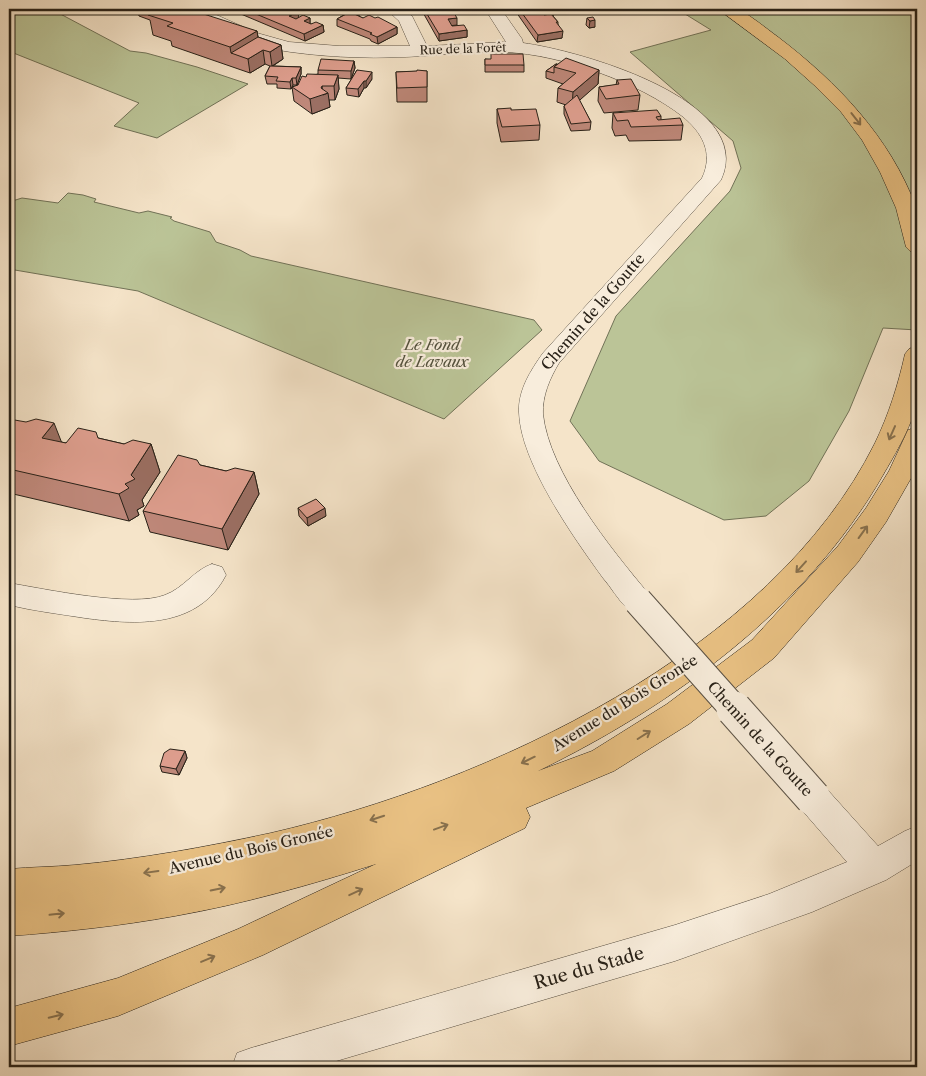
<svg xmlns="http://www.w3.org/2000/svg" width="926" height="1076" viewBox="0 0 926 1076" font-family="'Libre Caslon Text',serif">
	<rect width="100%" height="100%" fill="#f5e4c9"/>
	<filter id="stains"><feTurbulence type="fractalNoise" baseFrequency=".004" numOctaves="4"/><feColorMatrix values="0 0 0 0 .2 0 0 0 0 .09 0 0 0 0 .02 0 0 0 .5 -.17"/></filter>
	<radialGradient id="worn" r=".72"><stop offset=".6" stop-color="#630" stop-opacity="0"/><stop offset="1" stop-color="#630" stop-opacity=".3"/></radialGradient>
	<!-- green -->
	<g fill="#bbc497" stroke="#717257">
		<polygon points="9,9 51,9 130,51 146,53 197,67 248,84 157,138 114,126 139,103 11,52 9,54"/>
		<polygon points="677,9 917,9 917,330 883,328 849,411 809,481 766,516 724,520 599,461 570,421 616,316 730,191 741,168 733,141 630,52 711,30"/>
		<polygon points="68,193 83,195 96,199 94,202 139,213 148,211 172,217 170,218 174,221 210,232 216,242 240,250 251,256 534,320 542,330 444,419 138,291 9,269 9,202 22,198 58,203"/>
	</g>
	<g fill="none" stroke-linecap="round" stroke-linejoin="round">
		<defs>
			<g id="minor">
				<path d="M 183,9 L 203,9 L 257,33 L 289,42 L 339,46 L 410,46 L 399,21 L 386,9 L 403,9 L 412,16 L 427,46 L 506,42 L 485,9 L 501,9 L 522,39 L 523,43 C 577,50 758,100 721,180 L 559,363 C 550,378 542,396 543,414 C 549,472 611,549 648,593 L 652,601 L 648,609 C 641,612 633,614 627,608 C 618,600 611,587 603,578 C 574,538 520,462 519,412 C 518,390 531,370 543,353 L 702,178 C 714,153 702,132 682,116 C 638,82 562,55 506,52 C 479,51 451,54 423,56 C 379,59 335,58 291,52 C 253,47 219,30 185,12 Z"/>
				<path d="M 212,564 L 222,567 L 226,575 C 198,629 136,625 85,618 C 60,614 34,611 9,605 L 9,583 C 45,589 133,608 165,595 C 184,588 194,570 212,564 Z"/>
				<polygon points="813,783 825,787 878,846 905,831 917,826 917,861 886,880 812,912 675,961 316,1067 232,1067 237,1053 251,1048 675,925 769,894 847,862 801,809 796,798 801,787"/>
			</g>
			<g id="primary">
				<path d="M 718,9 C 723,9 732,7 737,9 C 749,14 767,29 778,37 C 837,82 890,137 916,207 C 921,220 917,240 917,253 L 910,251 L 906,247 L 896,208 L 880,172 L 862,140 L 841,112 L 814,85 L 785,59 Z"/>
				<path d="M 917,346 C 918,363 919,383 917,399 C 915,421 894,456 883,475 C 806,609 675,704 538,771 L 592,751 L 667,704 L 752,640 L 838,546 L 866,508 L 889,471 L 908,430 L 917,427 L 917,465 L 914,473 L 886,522 L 858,562 L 774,658 L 689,724 L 614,771 L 526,808 L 530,817 L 525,828 L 263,955 L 118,1016 L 9,1046 L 9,1008 L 118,978 L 238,929 L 376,864 C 310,885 243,904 175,916 C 120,926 64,932 9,936 L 9,869 C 31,867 53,867 75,865 C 141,859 206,847 271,833 C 488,783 771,652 875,443 C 889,414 898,385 905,354 L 909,349 Z"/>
			</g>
		</defs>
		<!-- minor casing -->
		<use href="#minor" stroke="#5a5144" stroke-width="1"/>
		<!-- primary casing -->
		<use href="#primary" stroke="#272017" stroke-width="1"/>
		<!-- minor -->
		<use href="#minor" fill="#f8eddc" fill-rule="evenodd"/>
		<!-- primary -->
		<use href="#primary" fill="#eac284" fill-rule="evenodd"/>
		<defs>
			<polyline id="minor-bridge-far1" points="638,601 735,710"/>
			<polyline id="minor-bridge" points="734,709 813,798"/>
		</defs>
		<!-- minor-bridge-far1 casing -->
		<use href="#minor-bridge-far1" stroke="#5a5144" stroke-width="30" stroke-linecap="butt"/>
		<!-- minor-bridge casing -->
		<use href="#minor-bridge" stroke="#5a5144" stroke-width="37" stroke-linecap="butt"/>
		<!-- minor-bridge-far1 -->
		<use href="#minor-bridge-far1" stroke="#f8eddc" stroke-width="28"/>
		<!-- minor-bridge -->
		<use href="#minor-bridge" stroke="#f8eddc" stroke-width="35"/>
	</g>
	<!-- wall -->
	<g fill="#bf887a" stroke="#272017">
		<polygon points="117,9 133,9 124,13 118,10"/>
		<polygon points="137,9 257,31 258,37 281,45 283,59 273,66 301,67 301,74 297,85 293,85 291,89 277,88 277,84 267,84 265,76 270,66 265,64 250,73 172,46 171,41 153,35 150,20 139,16"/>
		<polygon points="229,9 272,9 299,18 310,18 310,24 323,25 324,32 305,41"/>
		<polygon points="337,9 368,9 368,10 358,16 363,18 397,27 397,34 378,44 371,41 370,39 337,26 337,19 347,13 341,12 341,10"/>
		<polygon points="421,9 443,9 457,25 452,26 467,30 467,37 439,41"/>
		<polygon points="514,9 554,9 553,16 558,22 558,24 562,38 537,42"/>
		<polygon points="587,18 595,27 589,28 586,25"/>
		<polygon points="485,59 524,65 524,72 485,72"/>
		<polygon points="354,61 355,68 351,79 338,78 339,89 335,100 329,100 330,107 312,114 294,101 292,87 298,85 306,77 318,74 318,70"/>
		<polygon points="556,64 599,70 598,84 579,100 591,122 590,130 571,131 564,114 564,106 566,105 557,102 558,88 563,84 546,78 546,71"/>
		<polygon points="357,70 372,79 366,88 364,88 359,97 347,95 346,88"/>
		<polygon points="427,71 427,102 397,102 396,72"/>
		<polygon points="617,80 640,95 638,110 604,113 598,101 599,87 616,85"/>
		<polygon points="497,109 511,110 540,125 539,140 501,142 497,123"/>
		<polygon points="613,113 661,116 661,120 683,125 681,140 629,141 626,135 615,136 612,128"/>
		<polygon points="9,419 61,442 66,443 98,438 124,444 151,444 160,472 142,500 144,506 137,510 139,515 129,521 9,493"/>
		<polygon points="200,465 226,471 254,472 259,494 228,550 150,532 143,511"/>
		<polygon points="298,508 326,516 308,526 299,516"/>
		<polygon points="185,751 187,758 179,775 162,772 160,766"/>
	</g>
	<!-- shaded-wall -->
	<g fill="#9b6f63" stroke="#272017">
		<polygon points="124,9 133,9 124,13"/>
		<polygon points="356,9 368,9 368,10 357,16"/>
		<polygon points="554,9 553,16 541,18 541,11"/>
		<polygon points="298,12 299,19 290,23 289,16"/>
		<polygon points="310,18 310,25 304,21"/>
		<polygon points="457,18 457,25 448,26 448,19"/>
		<polygon points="595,20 595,27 589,28 590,21"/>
		<polygon points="323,25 324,32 305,41 304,34"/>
		<polygon points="397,27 397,34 378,44 377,37"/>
		<polygon points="467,30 467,37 439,41 439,34"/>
		<polygon points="257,31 260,51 231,53 230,47"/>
		<polygon points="563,31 562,38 537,42 538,35"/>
		<polygon points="281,45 283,59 272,66 270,52"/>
		<polygon points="263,50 265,64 250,73 248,59"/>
		<polygon points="354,61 355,68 351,79 351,71"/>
		<polygon points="301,67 301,74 297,85 296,78"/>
		<polygon points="599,70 598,84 572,107 573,92"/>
		<polygon points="372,72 372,79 366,88 366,81"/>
		<polygon points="338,75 339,89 335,100 334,86"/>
		<polygon points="292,78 293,85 291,89 290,82"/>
		<polygon points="364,81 364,88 359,97 358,89"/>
		<polygon points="322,86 323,95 328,93 330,107 312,114 310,99 321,88"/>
		<polygon points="54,423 65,451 42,438"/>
		<polygon points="151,444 160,472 142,500 144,506 137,510 139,515 129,521 119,494"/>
		<polygon points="254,472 259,494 228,550 222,529"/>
		<polygon points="325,508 326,516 308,526 307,518"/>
		<polygon points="185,751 187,758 179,775 176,769"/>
	</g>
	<!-- building -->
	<g fill="#de9e8e" stroke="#272017">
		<polygon points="137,9 161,9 150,14"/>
		<polygon points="161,9 188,9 257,31 230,47 167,26 173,23 148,15"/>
		<polygon points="244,9 272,9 284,13 291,9 298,12 289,16 296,19 303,15 310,18 304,21 311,24 316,22 323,25 304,34"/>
		<polygon points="424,9 443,9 448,14 454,13 457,18 448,19 452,26 464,25 467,30 439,34"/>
		<polygon points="519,9 554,9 541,11 544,15 551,14 558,22 556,22 563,31 538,35"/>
		<polygon points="350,12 363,18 369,15 375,18 378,17 397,27 377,37 370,34 372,33 337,19"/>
		<polygon points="593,17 595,20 590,21 587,18"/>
		<polygon points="258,37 281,45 270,52 263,50 248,59 231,53"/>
		<polygon points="491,54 523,54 524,65 485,65 485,59 491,59"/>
		<polygon points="566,58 599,70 573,92 558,88 576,73 554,67"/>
		<polygon points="321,59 354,61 351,71 318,70"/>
		<polygon points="556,64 557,64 554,67 554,73 546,71"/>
		<polygon points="270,66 301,67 296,78 292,78 290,82 276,81 278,77 265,76"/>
		<polygon points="357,70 372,72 366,81 364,81 358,89 346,88"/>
		<polygon points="417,70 427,71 427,87 397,88 396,72 417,71"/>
		<polygon points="307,74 338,75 334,86 322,86 321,88 328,93 310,99 292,87 298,85 302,76 306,77"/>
		<polygon points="631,79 640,95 606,99 599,87 619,84 617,80"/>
		<polygon points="577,95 591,122 571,124 564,106"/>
		<polygon points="511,108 511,110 536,109 540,125 502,127 497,109"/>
		<polygon points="657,110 661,116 656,117 658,120 680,118 683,125 631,127 628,120 617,121 613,113"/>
		<polygon points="9,419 26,422 36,419 54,423 42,438 66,443 78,428 96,432 98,438 124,444 133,440 151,444 131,475 135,479 125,484 129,488 119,494 9,469"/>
		<polygon points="178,455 197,460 200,465 226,471 235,468 254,472 222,529 143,511"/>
		<polygon points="316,499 325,508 307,518 298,508"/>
		<polygon points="170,749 185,751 176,769 160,766 164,753"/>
	</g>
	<!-- one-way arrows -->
	<defs><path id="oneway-shaft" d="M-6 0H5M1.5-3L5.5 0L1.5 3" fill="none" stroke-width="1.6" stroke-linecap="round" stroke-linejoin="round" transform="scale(1.25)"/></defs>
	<g stroke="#88714e">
		<use href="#oneway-shaft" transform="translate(856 119) rotate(52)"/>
		<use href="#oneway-shaft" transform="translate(892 433) rotate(114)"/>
		<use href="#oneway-shaft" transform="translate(863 532) rotate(-54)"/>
		<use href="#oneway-shaft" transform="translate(801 567) rotate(132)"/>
		<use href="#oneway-shaft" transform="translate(644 735) rotate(-32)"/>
		<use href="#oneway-shaft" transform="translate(528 760) rotate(154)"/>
		<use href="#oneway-shaft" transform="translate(377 818) rotate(162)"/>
		<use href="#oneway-shaft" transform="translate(441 827) rotate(-20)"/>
		<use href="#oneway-shaft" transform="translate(151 872) rotate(172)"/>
		<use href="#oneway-shaft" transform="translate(218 889) rotate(-12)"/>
		<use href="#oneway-shaft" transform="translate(356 892) rotate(-25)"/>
		<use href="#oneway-shaft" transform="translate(57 914) rotate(-6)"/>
		<use href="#oneway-shaft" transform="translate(208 959) rotate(-23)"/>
		<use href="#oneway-shaft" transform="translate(56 1016) rotate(-14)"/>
	</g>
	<g text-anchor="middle" stroke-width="4.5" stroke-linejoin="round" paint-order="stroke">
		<!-- far-street labels -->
		<g font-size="12" fill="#272017" stroke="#f8eddc">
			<text transform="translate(463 49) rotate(-2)" y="4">Rue de la Forêt</text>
		</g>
		<!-- street labels -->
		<g font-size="15" fill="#272017" stroke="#f8eddc">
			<text transform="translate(593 312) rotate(-49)" y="5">Chemin de la Goutte</text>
			<text transform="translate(625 703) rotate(-32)" y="5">Avenue du Bois Gronée</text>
			<text transform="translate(760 739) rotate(48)" y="5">Chemin de la Goutte</text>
			<text transform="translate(251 850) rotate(-13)" y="5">Avenue du Bois Gronée</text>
		</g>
		<!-- park labels -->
		<g font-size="15" font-style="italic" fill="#53513d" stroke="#f8eddc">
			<text x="432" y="350">Le Fond<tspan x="432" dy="17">de Lavaux</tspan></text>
		</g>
		<!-- near-street labels -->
		<g font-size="18" fill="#272017" stroke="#f8eddc">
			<text transform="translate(589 968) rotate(-16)" y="6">Rue du Stade</text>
		</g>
	</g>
	<!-- margin -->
	<rect width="926" height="1076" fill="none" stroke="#f5e4c9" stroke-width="30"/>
	<rect x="10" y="10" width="906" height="1056" fill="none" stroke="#272017" stroke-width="2.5"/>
	<rect x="15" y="15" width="896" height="1046" fill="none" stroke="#272017"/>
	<rect width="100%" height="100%" filter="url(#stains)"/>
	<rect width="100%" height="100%" fill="url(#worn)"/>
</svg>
